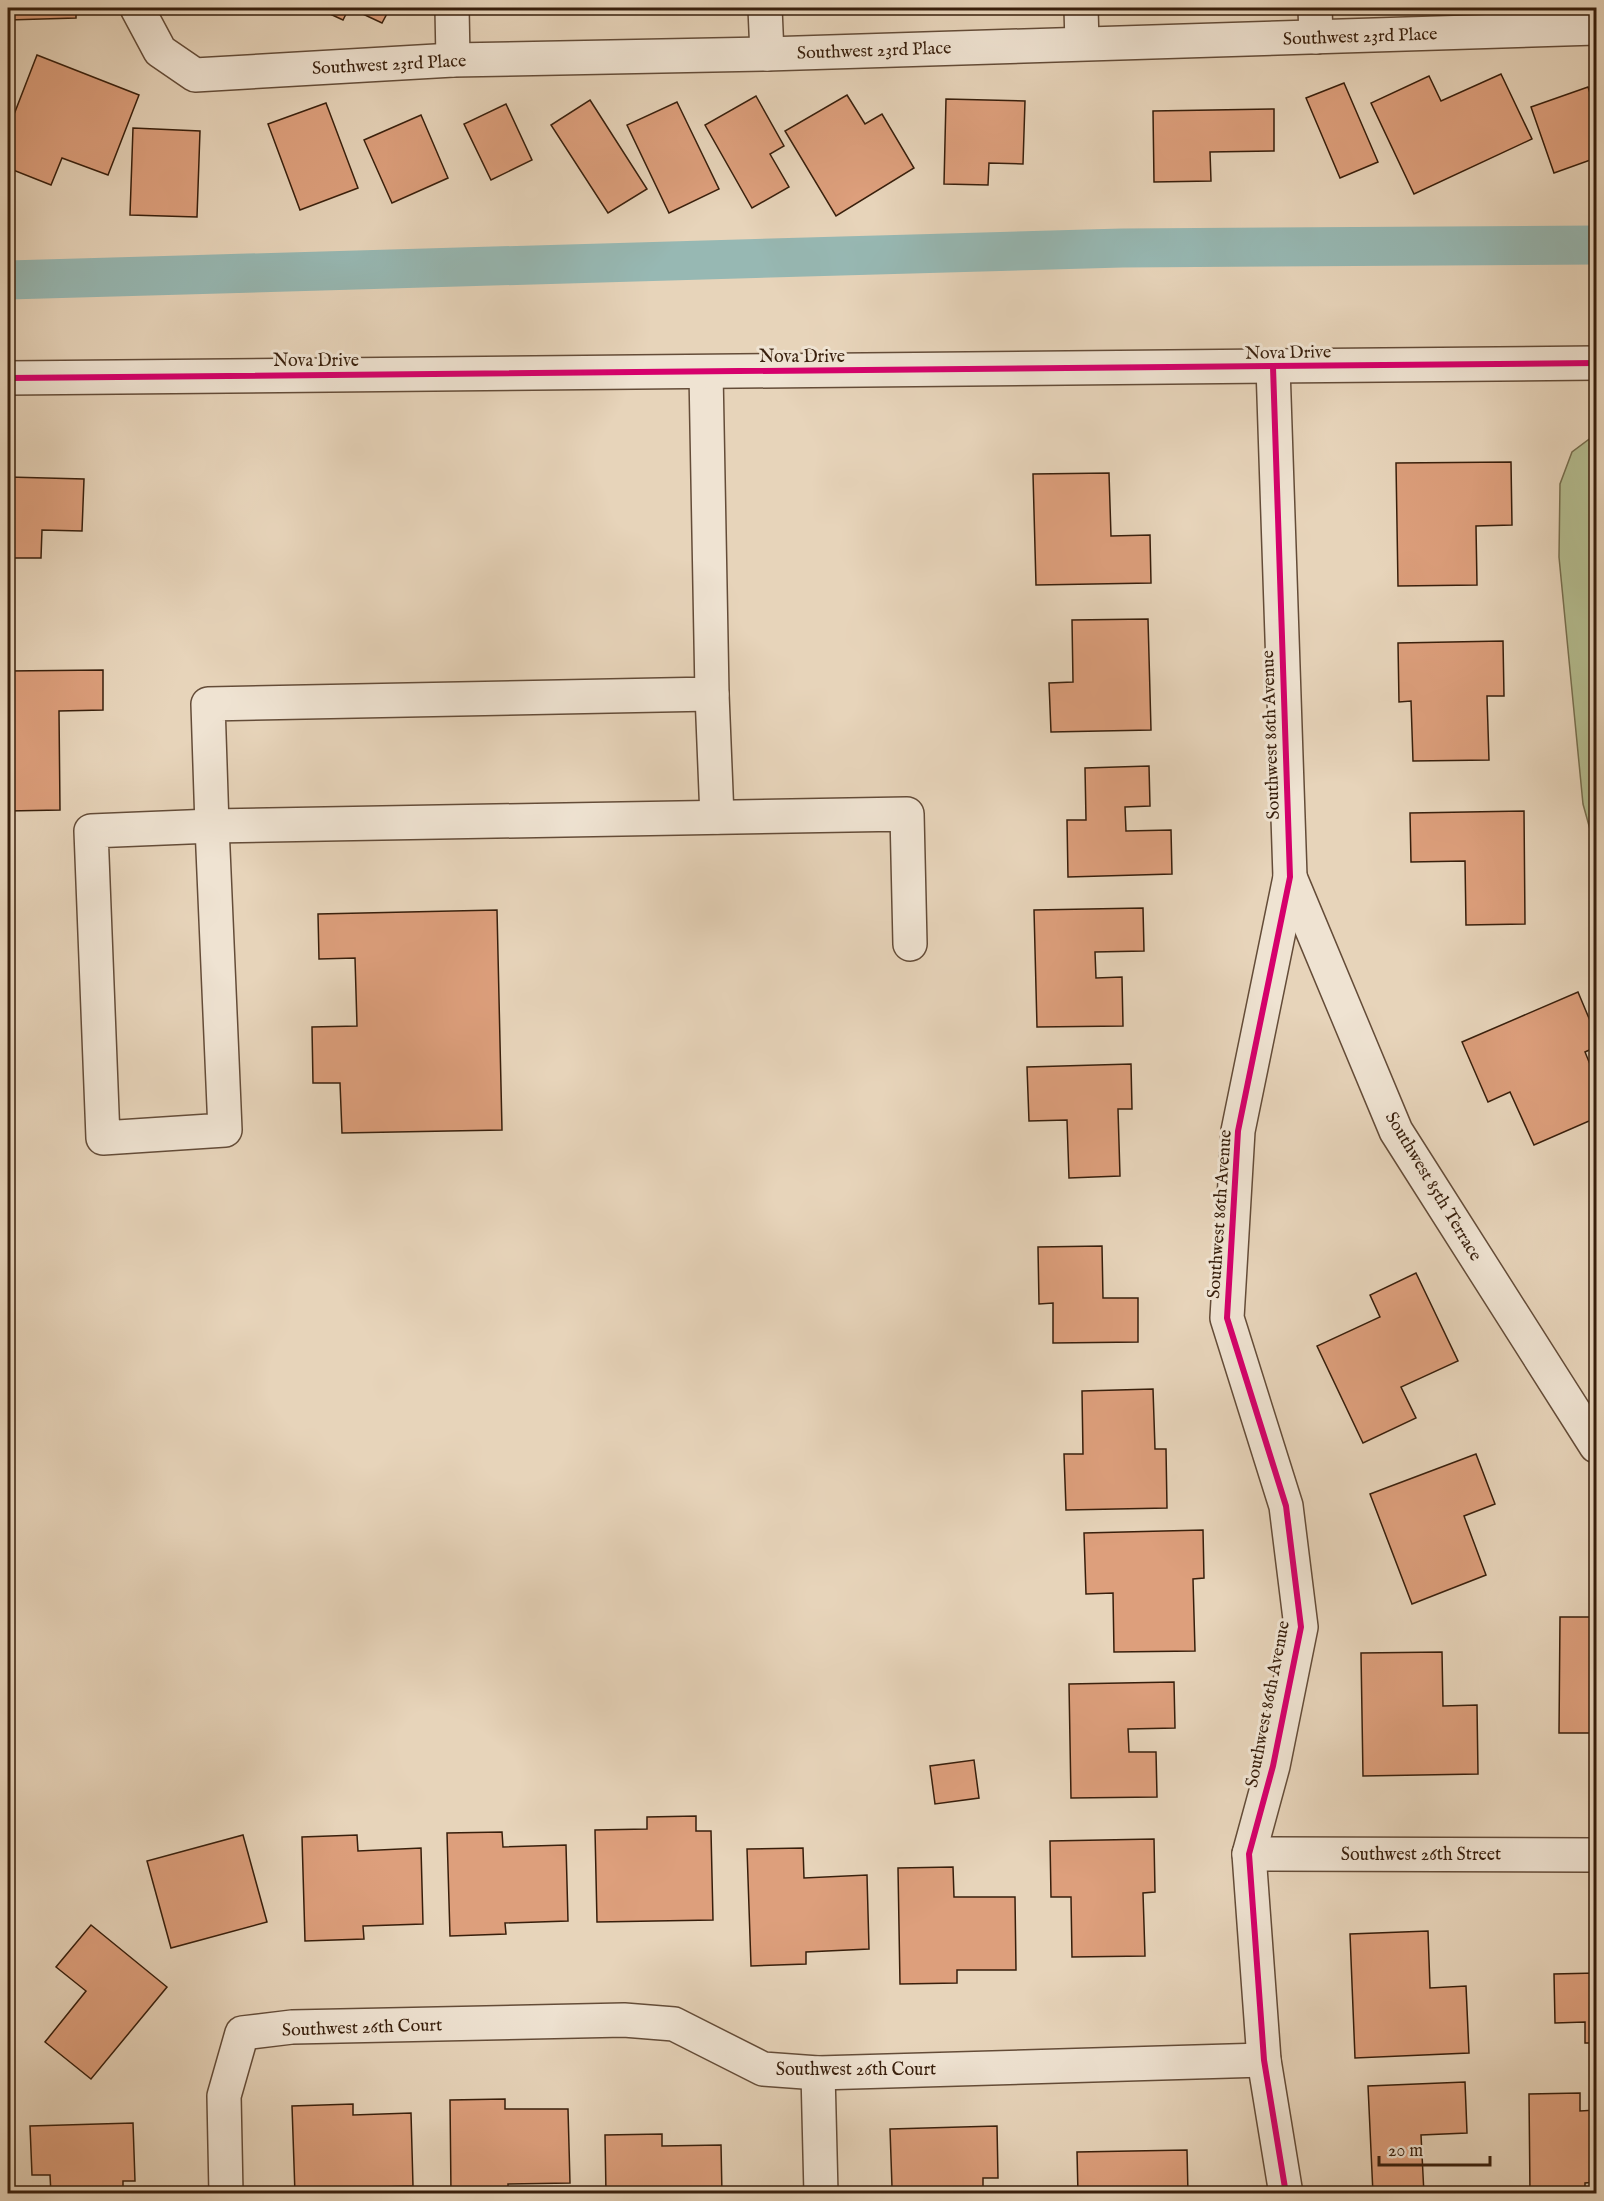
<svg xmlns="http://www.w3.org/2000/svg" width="1604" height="2201" viewBox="0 0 1604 2201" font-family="'IM FELL English',serif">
	<rect width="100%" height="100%" fill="#e7d4ba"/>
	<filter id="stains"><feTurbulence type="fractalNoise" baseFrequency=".00333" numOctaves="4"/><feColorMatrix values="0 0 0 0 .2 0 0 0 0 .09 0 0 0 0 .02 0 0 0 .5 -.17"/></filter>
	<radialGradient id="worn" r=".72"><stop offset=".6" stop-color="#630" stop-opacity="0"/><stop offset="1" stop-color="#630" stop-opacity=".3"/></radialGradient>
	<!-- green -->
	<polygon fill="#b4bd90" stroke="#766e4e" stroke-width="1.5" points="1596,434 1596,851 1583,804 1559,557 1560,484 1572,452"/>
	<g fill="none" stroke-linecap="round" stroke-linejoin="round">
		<!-- canal -->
		<polyline stroke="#97b8b3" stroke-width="39" points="8,280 1122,248 1596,245"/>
	</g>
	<!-- building -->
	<g fill="#dd9f7c" stroke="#381f0c" stroke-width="1.5">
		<polygon points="8,8 76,8 76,18 8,20"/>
		<polygon points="317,8 349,8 343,20"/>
		<polygon points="350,8 390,8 382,23"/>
		<polygon points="37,55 139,95 108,175 62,158 51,185 8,168 8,130"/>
		<polygon points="1501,74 1532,139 1414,194 1371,103 1429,76 1441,101"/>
		<polygon points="1344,83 1378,162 1340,178 1306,98"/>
		<polygon points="1588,87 1596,111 1596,158 1554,173 1531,107"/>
		<polygon points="847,95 865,124 882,114 914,168 836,216 785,131"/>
		<polygon points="756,96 784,146 770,154 789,187 752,208 705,125"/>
		<polygon points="946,99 1025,101 1023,164 989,163 988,185 944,184"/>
		<polygon points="590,100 647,189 608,213 551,125"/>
		<polygon points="677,102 719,189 669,213 627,125"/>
		<polygon points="326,103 358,188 300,210 268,124"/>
		<polygon points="506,104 532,160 491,180 464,124"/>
		<polygon points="1274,109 1274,151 1210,152 1211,181 1154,182 1153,111"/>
		<polygon points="421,115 448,178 392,203 364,140"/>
		<polygon points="133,128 200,131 197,217 130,215"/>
		<polygon points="1511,462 1512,525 1476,526 1477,585 1398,586 1396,463"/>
		<polygon points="1109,473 1111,536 1150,535 1151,583 1036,585 1033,474"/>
		<polygon points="8,477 84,479 82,531 42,530 41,558 8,558"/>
		<polygon points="1148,619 1151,730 1051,732 1049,683 1073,682 1072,620"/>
		<polygon points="1503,641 1504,696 1487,696 1489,760 1413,761 1411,701 1399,702 1398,643"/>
		<polygon points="103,670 103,710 59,711 60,810 8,811 8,671"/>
		<polygon points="1149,766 1150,806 1125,807 1126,831 1171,830 1172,874 1068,877 1067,820 1086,820 1085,768"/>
		<polygon points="1524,811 1525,924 1466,925 1465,861 1411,862 1410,813"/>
		<polygon points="1143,908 1144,951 1095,952 1096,978 1122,977 1123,1026 1037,1027 1034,910"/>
		<polygon points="497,910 502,1130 342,1133 340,1083 313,1083 312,1027 357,1026 355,958 319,959 318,914"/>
		<polygon points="1578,992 1596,1035 1596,1047 1585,1052 1596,1079 1596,1118 1534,1145 1510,1092 1488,1102 1462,1042"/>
		<polygon points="1131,1064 1132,1109 1118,1109 1120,1176 1069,1178 1067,1120 1029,1121 1027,1067"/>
		<polygon points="1102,1246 1103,1298 1138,1298 1138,1342 1053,1343 1053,1303 1039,1304 1038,1247"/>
		<polygon points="1416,1273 1458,1361 1401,1387 1416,1418 1363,1443 1317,1346 1380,1317 1370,1295"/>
		<polygon points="1153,1389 1155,1449 1166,1449 1167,1508 1066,1510 1064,1454 1083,1454 1082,1391"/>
		<polygon points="1476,1454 1495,1504 1464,1516 1486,1575 1412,1604 1370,1494"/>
		<polygon points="1203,1530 1204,1578 1193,1579 1195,1651 1114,1652 1113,1593 1086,1594 1084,1533"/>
		<polygon points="1560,1617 1596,1617 1596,1733 1559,1733"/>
		<polygon points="1442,1652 1443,1706 1477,1705 1478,1774 1363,1776 1361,1653"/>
		<polygon points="1174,1682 1175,1728 1128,1729 1129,1752 1156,1752 1157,1797 1071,1798 1069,1684"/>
		<polygon points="974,1760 979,1798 935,1804 930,1766"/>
		<polygon points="696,1816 696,1831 711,1831 713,1920 597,1922 595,1830 647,1829 647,1817"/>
		<polygon points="502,1832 503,1847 566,1845 568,1921 505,1923 506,1934 450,1936 447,1833"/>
		<polygon points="243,1835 267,1922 171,1948 147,1861"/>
		<polygon points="357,1835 358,1851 421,1848 423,1924 363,1926 364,1939 305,1941 302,1837"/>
		<polygon points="1154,1839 1155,1892 1143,1893 1145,1956 1072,1957 1071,1897 1051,1897 1050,1841"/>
		<polygon points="803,1848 804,1878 867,1875 869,1949 806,1952 806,1964 751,1966 747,1849"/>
		<polygon points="953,1867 954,1897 1015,1897 1016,1970 957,1970 957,1983 900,1984 898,1868"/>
		<polygon points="91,1925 167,1987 91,2079 45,2042 86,1991 56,1967"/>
		<polygon points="1428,1931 1430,1988 1466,1986 1469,2053 1355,2058 1350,1934"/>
		<polygon points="1596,1973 1596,2043 1585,2043 1585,2022 1555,2023 1554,1974"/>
		<polygon points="1465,2082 1467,2133 1421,2135 1424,2194 1373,2194 1368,2086"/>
		<polygon points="1580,2093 1580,2111 1596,2110 1596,2182 1585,2183 1585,2194 1530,2194 1529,2094"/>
		<polygon points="505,2099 505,2109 568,2109 570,2183 508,2184 508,2194 451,2194 450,2100"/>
		<polygon points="353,2104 353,2115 411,2113 413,2186 344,2188 344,2194 295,2194 292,2106"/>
		<polygon points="133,2123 135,2181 123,2181 123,2194 51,2194 50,2175 32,2175 30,2126"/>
		<polygon points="997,2126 998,2178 983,2178 983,2194 906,2194 905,2187 892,2187 890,2129"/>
		<polygon points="662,2134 662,2146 721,2145 722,2194 606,2194 605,2135"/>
		<polygon points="1187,2150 1188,2194 1078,2194 1077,2152"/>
	</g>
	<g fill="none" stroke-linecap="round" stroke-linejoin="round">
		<defs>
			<g id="minor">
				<polyline points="137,8 160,51 195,75 453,60 767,54 1596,28"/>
				<polyline points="452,8 453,60"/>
				<polyline points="765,8 767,54"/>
				<polyline points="1081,8 1082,43"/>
				<polyline points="1315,8 1316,37"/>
				<polyline points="1273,367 1290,877 1238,1131 1227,1318 1286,1506 1301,1627 1273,1766 1249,1854 1264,2060 1286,2194"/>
				<polyline points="706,372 712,694 208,704 212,826 907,814 910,944"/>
				<polyline points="8,378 1596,363"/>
				<polyline points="712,694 717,817"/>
				<polygon points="212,826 225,1130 103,1138 91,831"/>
				<polyline points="1290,877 1396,1131 1596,1446"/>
				<polyline points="1249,1854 1593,1855"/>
				<polyline points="818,2073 821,2194"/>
				<polyline points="226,2194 224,2096 242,2033 292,2027 624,2020 674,2024 763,2069 818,2073 1264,2060"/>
			</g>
		</defs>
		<!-- minor casing -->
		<use href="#minor" stroke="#644c38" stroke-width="36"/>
		<!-- minor -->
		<use href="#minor" stroke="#efe3d2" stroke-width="33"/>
		<defs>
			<g id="cycleway">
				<polyline points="1273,367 1290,877 1238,1131 1227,1318 1286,1506 1301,1627 1273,1766 1249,1854 1264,2060 1286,2194"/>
				<polyline points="8,378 1596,363"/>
			</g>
		</defs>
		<!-- cycleway casing -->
		<use href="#cycleway" stroke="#efe3d2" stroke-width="10"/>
		<!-- cycleway -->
		<use href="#cycleway" stroke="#d6006c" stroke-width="6"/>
	</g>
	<g text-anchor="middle" stroke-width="6" stroke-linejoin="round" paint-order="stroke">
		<!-- street labels -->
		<g font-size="18" fill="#381f0c" stroke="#efe3d2">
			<text transform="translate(1360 36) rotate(-2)" y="6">Southwest 23rd Place</text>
			<text transform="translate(874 50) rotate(-2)" y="6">Southwest 23rd Place</text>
			<text transform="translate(389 64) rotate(-3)" y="6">Southwest 23rd Place</text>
			<text transform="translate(1288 352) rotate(-1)" y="6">Nova Drive</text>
			<text x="802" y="362">Nova Drive</text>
			<text x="316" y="366">Nova Drive</text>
			<text transform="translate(1270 735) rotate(-92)" y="6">Southwest 86th Avenue</text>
			<text transform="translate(1434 1186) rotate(59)" y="6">Southwest 85th Terrace</text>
			<text transform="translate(1219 1214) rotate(-86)" y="6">Southwest 86th Avenue</text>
			<text transform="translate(1267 1704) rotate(-79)" y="6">Southwest 86th Avenue</text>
			<text x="1421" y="1860">Southwest 26th Street</text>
			<text transform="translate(362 2027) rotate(-2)" y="6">Southwest 26th Court</text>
			<text x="856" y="2075">Southwest 26th Court</text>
		</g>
	</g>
	<!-- margin -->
	<rect width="1604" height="2201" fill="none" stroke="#e7d4ba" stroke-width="30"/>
	<rect x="9" y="9" width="1586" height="2183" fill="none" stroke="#381f0c" stroke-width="3"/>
	<rect x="15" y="15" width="1574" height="2171" fill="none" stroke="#381f0c" stroke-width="1.5"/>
	<!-- scale -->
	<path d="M1379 2156v9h111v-9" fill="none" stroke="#381f0c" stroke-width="3"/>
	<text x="1388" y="2156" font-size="18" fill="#381f0c" stroke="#efe3d2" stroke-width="4.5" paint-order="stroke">20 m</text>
	<rect width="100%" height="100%" filter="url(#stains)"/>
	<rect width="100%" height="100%" fill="url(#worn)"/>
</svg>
